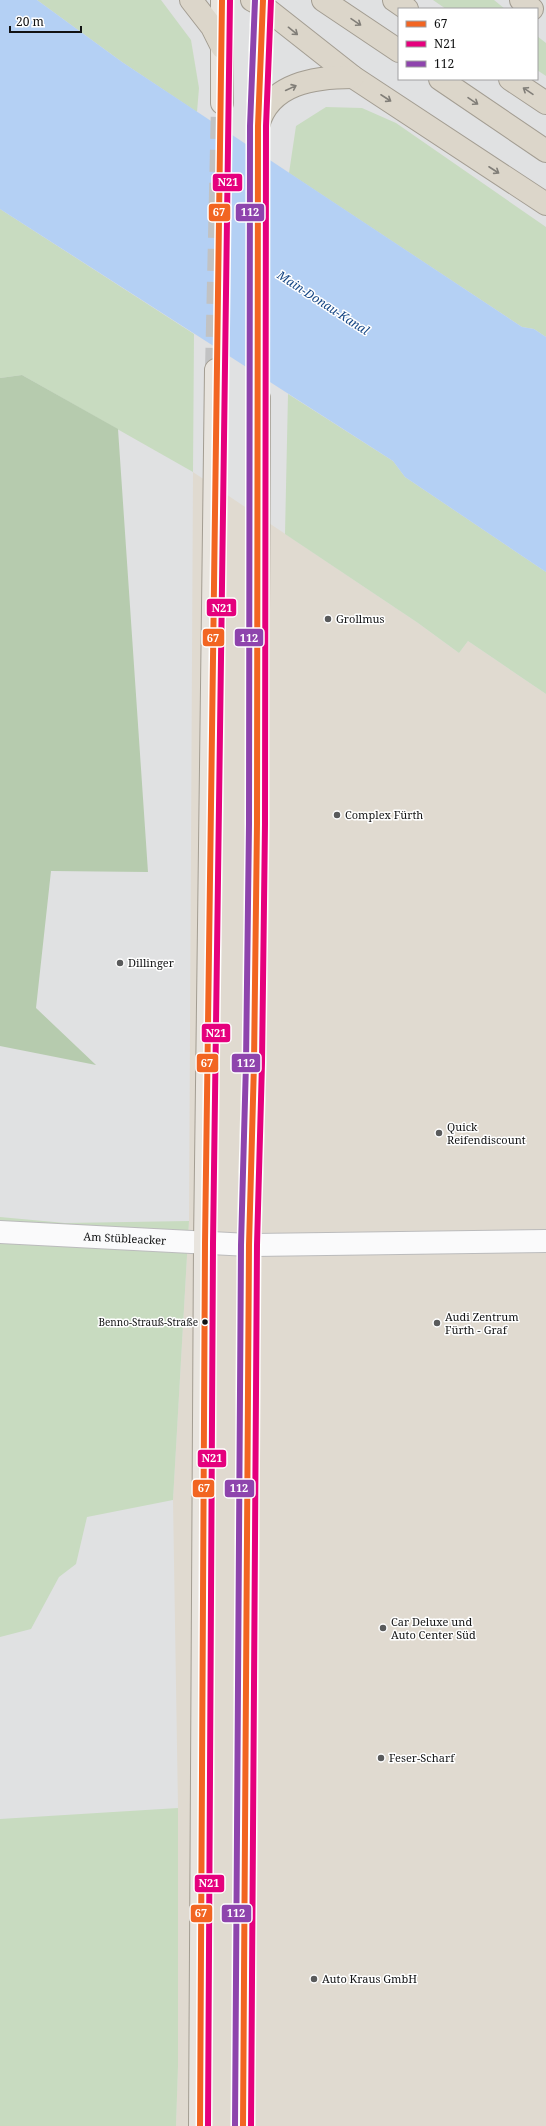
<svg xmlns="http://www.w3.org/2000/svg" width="546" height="2126" viewBox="0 0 546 2126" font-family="'Noto Serif',serif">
	<rect width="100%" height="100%" fill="#e0e1e2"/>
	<!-- commercial -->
	<polygon fill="#e0dad0" points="193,472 418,623 459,653 468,641 546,694 546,2126 176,2126 178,2067 178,1808 173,1500 189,1221"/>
	<!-- green -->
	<g fill="#c8dbc0">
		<polygon points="37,0 161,0 191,40 199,88 197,112 122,62"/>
		<polygon points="433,0 494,0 505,9 446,9"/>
		<polygon points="537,36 546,43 546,76 537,70"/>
		<polygon points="326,107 362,108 396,123 546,227 546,337 534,329 522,327 289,173 296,126"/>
		<polygon points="0,209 194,334 193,472 22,375 0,378"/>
		<polygon points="288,394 393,461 405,477 546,572 546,694 468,641 459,653 418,623 285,534"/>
		<polygon points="0,1217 65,1223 189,1221 173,1500 87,1517 76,1564 59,1577 31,1629 0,1637"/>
		<polygon points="178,1808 178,2067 176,2126 0,2126 0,1819"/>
	</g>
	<!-- forest -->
	<polygon fill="#b6cbae" points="22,375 118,429 148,872 51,871 36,1008 96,1065 0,1046 0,378"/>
	<!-- water -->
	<polygon fill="#b4d0f4" points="0,0 37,0 122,62 522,327 534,329 546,337 546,572 405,477 393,461 0,209"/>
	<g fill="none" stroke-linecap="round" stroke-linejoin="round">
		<!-- major-tunnel -->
		<g stroke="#c1c2c3" stroke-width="22" stroke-dasharray="22 11" stroke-linecap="butt">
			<polyline points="258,126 259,398"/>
			<polyline points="216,370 222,103"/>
		</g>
		<defs>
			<g id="minor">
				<path id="s1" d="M 0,1232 L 249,1245 L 546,1241"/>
			</g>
			<g id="major">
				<polyline points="222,103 222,0"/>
				<polyline points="258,126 263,0"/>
				<polyline points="200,2126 205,1244 216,370"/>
				<polyline points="243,2126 249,1245 254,1063 257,824 259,398"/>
			</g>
			<g id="highway">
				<polyline points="191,0 212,27 222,47"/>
				<polyline points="252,0 263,6 353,77 546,204"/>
				<polyline points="323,0 399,51"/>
				<polyline points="394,0 407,9"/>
				<polyline points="521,0 532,9"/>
				<polyline points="440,79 546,151"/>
				<polyline points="510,79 546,103"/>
				<path d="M 258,126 C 269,83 315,77 353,77"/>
			</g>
		</defs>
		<!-- minor casing -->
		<use href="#minor" stroke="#bbbbbc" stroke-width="24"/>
		<!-- major casing -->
		<use href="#major" stroke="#a39d92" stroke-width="24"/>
		<!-- highway casing -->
		<use href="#highway" stroke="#a39d92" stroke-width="24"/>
		<!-- minor -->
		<use href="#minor" stroke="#fafafb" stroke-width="22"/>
		<!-- major -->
		<use href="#major" stroke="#e8e4de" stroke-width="22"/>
		<!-- highway -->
		<use href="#highway" stroke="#dcd6ca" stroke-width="22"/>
		<defs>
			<g id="bus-1">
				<polyline points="200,2126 205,1244 222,0"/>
				<polyline points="243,2126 249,1245 254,1063 257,824 258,126 263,0"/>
			</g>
			<g id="bus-2">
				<polyline points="208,2126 213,1244 230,0"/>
				<polyline points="251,2126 257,1245 262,1063 265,824 266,126 271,0"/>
			</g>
			<polyline id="bus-3" points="235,2126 241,1245 246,1063 249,824 250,126 255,0"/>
		</defs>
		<!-- bus-1 casing -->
		<use href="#bus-1" stroke="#fff" stroke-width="9"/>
		<!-- bus-2 casing -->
		<use href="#bus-2" stroke="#fff" stroke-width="9"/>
		<!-- bus-3 casing -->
		<use href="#bus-3" stroke="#fff" stroke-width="9"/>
		<!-- bus-1 -->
		<use href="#bus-1" stroke="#f26522" stroke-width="6"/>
		<!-- bus-2 -->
		<use href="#bus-2" stroke="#e5007d" stroke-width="6"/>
		<!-- bus-3 -->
		<use href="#bus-3" stroke="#8e44ad" stroke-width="6"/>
	</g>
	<!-- one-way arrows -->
	<defs><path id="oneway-shaft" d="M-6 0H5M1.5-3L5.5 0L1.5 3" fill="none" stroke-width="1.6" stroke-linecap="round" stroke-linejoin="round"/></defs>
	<g stroke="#817e78">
		<use href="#oneway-shaft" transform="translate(356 22) rotate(34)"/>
		<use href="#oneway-shaft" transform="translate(293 31) rotate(39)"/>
		<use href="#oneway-shaft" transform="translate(291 88) rotate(-25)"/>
		<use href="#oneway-shaft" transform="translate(528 91) rotate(-146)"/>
		<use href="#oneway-shaft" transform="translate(386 98) rotate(33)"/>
		<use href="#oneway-shaft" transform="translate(473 101) rotate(34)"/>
		<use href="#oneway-shaft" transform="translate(494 170) rotate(33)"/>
	</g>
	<!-- markers -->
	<g fill="#595a5b" stroke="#fff" stroke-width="1.5">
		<circle cx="328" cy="619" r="4"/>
		<circle cx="337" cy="815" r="4"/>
		<circle cx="120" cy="963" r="4"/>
		<circle cx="439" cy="1133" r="4"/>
		<circle cx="437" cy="1323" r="4"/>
		<circle cx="383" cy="1628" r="4"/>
		<circle cx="381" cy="1758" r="4"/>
		<circle cx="314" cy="1979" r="4"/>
	</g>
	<circle fill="#111213" stroke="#fff" stroke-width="1.5" cx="205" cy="1322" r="3.5"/>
	<g text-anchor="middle" stroke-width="3" stroke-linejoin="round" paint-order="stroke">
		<!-- bus labels -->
		<g font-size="10" fill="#111213" stroke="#fff" text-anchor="end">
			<text x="198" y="1326">Benno-Strauß-Straße</text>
		</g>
		<!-- poi labels -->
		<g font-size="11" fill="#111213" stroke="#fff" text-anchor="start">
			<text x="336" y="623">Grollmus</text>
			<text x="345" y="819">Complex Fürth</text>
			<text x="128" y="967">Dillinger</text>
			<text x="447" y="1131">Quick<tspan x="447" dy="13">Reifendiscount</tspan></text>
			<text x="445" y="1321">Audi Zentrum<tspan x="445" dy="13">Fürth - Graf</tspan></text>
			<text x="391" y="1626">Car Deluxe und<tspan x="391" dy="13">Auto Center Süd</tspan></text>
			<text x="389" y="1762">Feser-Scharf</text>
			<text x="322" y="1983">Auto Kraus GmbH</text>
		</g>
		<!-- street labels -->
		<g font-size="11" fill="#111213" stroke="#fff">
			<text dy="4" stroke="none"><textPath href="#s1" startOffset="125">Am Stübleacker</textPath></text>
		</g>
		<!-- water labels -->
		<g font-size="12" font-style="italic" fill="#194986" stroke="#fff">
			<text transform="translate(323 303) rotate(33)" y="4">Main-Donau-Kanal</text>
		</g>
	</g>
	<g stroke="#fff" stroke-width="1.5">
		<rect x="212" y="173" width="31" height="19" rx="4" fill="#e5007d"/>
		<rect x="235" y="203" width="30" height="19" rx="4" fill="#8e44ad"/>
		<rect x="208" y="203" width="23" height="19" rx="4" fill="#f26522"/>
		<rect x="206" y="598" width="31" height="19" rx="4" fill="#e5007d"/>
		<rect x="234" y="628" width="30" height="19" rx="4" fill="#8e44ad"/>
		<rect x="202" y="628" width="23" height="19" rx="4" fill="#f26522"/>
		<rect x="201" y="1023" width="30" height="20" rx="4" fill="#e5007d"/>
		<rect x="196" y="1053" width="23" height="20" rx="4" fill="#f26522"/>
		<rect x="231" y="1053" width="30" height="20" rx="4" fill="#8e44ad"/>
		<rect x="197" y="1449" width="30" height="19" rx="4" fill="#e5007d"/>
		<rect x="224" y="1479" width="31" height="19" rx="4" fill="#8e44ad"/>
		<rect x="192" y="1479" width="23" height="19" rx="4" fill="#f26522"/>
		<rect x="194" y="1874" width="31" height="19" rx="4" fill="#e5007d"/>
		<rect x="221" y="1904" width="31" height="19" rx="4" fill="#8e44ad"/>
		<rect x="190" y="1904" width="23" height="19" rx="4" fill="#f26522"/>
	</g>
	<g font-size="11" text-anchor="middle" font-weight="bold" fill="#fff">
		<text x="228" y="186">N21</text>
		<text x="250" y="216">112</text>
		<text x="219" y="216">67</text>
		<text x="222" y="612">N21</text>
		<text x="249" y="642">112</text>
		<text x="213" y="642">67</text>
		<text x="216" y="1037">N21</text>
		<text x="207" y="1067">67</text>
		<text x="246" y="1067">112</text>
		<text x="212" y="1462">N21</text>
		<text x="239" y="1492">112</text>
		<text x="204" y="1492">67</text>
		<text x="209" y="1887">N21</text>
		<text x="236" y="1917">112</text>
		<text x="201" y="1917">67</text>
	</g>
	<!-- legend -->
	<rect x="398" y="8" width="140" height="72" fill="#ffffff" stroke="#a0a0a1"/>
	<rect x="406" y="21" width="20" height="6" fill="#f26522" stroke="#a0a0a1"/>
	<text x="434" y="28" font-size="12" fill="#111213">67</text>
	<rect x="406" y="41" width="20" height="6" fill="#e5007d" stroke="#a0a0a1"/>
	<text x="434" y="48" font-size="12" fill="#111213">N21</text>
	<rect x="406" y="61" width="20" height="6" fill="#8e44ad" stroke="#a0a0a1"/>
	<text x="434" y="68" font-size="12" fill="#111213">112</text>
	<!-- scale -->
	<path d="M10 26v6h71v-6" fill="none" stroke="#111213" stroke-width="2"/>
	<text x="16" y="26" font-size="12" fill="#111213" stroke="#ffffff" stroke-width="3" paint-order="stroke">20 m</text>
</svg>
